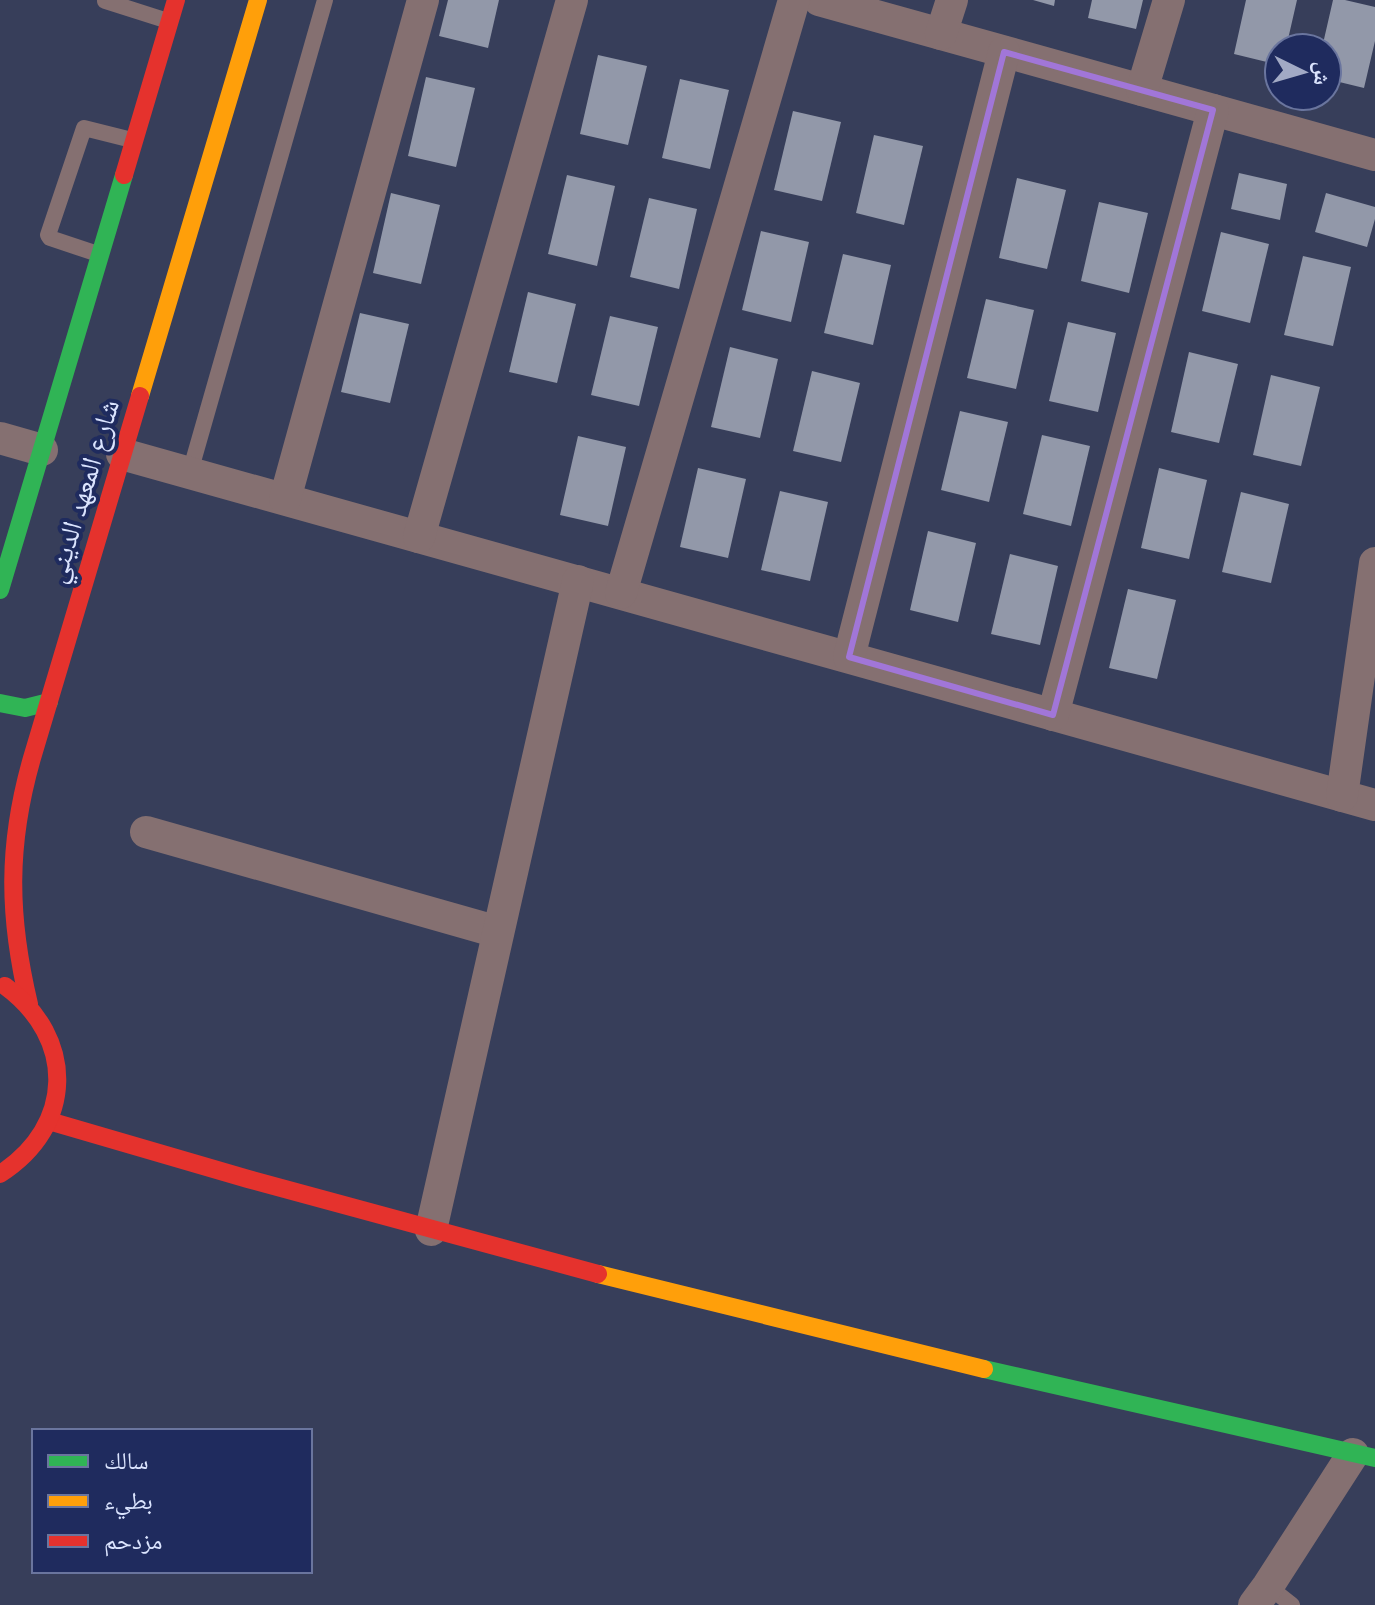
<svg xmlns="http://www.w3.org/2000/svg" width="1375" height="1605" viewBox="0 0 1375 1605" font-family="Mulish,'Noto Naskh Arabic',sans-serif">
	<rect width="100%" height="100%" fill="#373e5a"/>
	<!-- building -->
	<g fill="#9298a9">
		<polygon points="448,0 499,0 488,48 439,36"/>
		<polygon points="1033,0 1055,0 1054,6"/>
		<polygon points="1092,0 1143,0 1136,29 1088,18"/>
		<polygon points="1246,0 1297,0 1286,48 1279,48 1279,65 1234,54"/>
		<polygon points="1333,0 1345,0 1375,7 1375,41 1364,88 1327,79 1327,48 1322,48"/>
		<polygon points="598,55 647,66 628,145 580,134"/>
		<polygon points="426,77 475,88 456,167 408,156"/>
		<polygon points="680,79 729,90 710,169 662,158"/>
		<polygon points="793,111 841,122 822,201 774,190"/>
		<polygon points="874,135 923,146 904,225 856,213"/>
		<polygon points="1239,173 1287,184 1280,220 1231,209"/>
		<polygon points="567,175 615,186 597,266 548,254"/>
		<polygon points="1017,178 1066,190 1047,269 999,258"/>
		<polygon points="391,193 440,205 421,284 373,273"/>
		<polygon points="1326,193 1375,207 1375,219 1367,247 1315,232"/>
		<polygon points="649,198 697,209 679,289 630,277"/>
		<polygon points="1099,202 1148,213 1129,293 1081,281"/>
		<polygon points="761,231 809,242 791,322 742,310"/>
		<polygon points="1221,232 1269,244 1250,323 1202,311"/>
		<polygon points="843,254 891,265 873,345 824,333"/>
		<polygon points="1303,256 1351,267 1333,346 1284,335"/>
		<polygon points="528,292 576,304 557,383 509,372"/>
		<polygon points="986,299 1034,310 1016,389 967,378"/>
		<polygon points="360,313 409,324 390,403 341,392"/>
		<polygon points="610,316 658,327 639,406 591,395"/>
		<polygon points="1068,322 1116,333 1098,412 1049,401"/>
		<polygon points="730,347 778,359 760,438 711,427"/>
		<polygon points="1189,352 1238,364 1219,443 1171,432"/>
		<polygon points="812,371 860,383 841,462 793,451"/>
		<polygon points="1271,375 1320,387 1301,466 1253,455"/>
		<polygon points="960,411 1008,422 989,502 941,490"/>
		<polygon points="1042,435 1090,446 1071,526 1023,514"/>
		<polygon points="578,436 626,447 608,526 560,515"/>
		<polygon points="698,468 746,479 728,558 680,547"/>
		<polygon points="1159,468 1207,480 1189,559 1141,548"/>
		<polygon points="780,491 828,502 810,581 761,570"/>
		<polygon points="1241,492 1289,504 1271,583 1222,572"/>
		<polygon points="928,531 976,543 958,622 910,610"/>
		<polygon points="1010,554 1058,566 1040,645 991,634"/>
		<polygon points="1128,589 1176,600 1157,679 1109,668"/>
	</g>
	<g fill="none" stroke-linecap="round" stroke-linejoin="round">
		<!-- lane -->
		<g stroke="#857071" stroke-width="16">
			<polyline points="105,1 168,21"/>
			<polyline points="98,254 50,238 48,235 84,128 132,140"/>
			<polyline points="190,472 325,0"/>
			<polyline points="1268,1586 1292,1605"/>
		</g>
		<!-- street -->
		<g stroke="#857071" stroke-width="32">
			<polyline points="819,0 1375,155"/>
			<polyline points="941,34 952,0"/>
			<polyline points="1142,90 1169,0"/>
			<polyline points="0,438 42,450"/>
			<polyline points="122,454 1375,805"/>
			<polyline points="285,499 423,0"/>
			<polyline points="419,537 572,0"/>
			<polyline points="621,593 794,0"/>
			<polyline points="849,657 1004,52"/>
			<polyline points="1053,715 1213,110"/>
			<polyline points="1342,796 1375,563"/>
			<polyline points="146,832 498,932"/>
			<polyline points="431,1230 578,581"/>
			<polyline points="1254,1605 1268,1586 1353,1454"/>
		</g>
		<!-- fast -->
		<g stroke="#30b455" stroke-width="18">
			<polyline points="0,590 124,175"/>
			<polyline points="0,703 25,708 49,702"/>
			<polyline points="984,1369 1375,1458"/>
		</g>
		<!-- slow -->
		<g stroke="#ff9f0a" stroke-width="18">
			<polyline points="140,396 258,0"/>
			<polyline points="598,1274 984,1369"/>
		</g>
		<!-- jam -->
		<g stroke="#e5322d" stroke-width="18">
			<polyline points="124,175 176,0"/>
			<path d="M 29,1004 C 8,916 7,845 32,758 L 140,396"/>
			<polyline points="49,1121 248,1179 598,1274"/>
			<path d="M 0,1174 C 75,1126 76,1038 5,986"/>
		</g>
	</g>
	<!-- marked area -->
	<path fill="none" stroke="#a176d8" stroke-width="6" stroke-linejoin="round" d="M 1004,52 L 1213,110 L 1053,715 L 849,657 Z"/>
	<g text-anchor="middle" stroke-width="8" stroke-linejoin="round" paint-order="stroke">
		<!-- street labels -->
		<g font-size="28" fill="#dbe4fe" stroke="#1f2b5e">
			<text transform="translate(82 491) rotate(-73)" y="10">شارع المعهد الديني</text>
		</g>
	</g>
	<!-- legend -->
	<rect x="32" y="1429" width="280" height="144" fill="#1f2b5e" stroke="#6a759e" stroke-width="2"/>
	<rect x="48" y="1455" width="40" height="12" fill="#30b455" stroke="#6a759e" stroke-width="2"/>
	<text x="104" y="1469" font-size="24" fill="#dbe4fe">سالك</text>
	<rect x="48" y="1495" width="40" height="12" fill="#ff9f0a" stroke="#6a759e" stroke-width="2"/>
	<text x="104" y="1509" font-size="24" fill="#dbe4fe">بطيء</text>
	<rect x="48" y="1535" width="40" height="12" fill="#e5322d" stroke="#6a759e" stroke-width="2"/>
	<text x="104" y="1549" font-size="24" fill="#dbe4fe">مزدحم</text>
	<!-- north arrow -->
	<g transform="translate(1303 72) rotate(95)"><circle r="38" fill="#1f2b5e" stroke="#6a759e" stroke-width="2"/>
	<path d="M0-6L14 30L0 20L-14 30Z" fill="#a2aac5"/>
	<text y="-12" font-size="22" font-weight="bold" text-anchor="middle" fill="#dbe4fe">ش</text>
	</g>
</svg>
